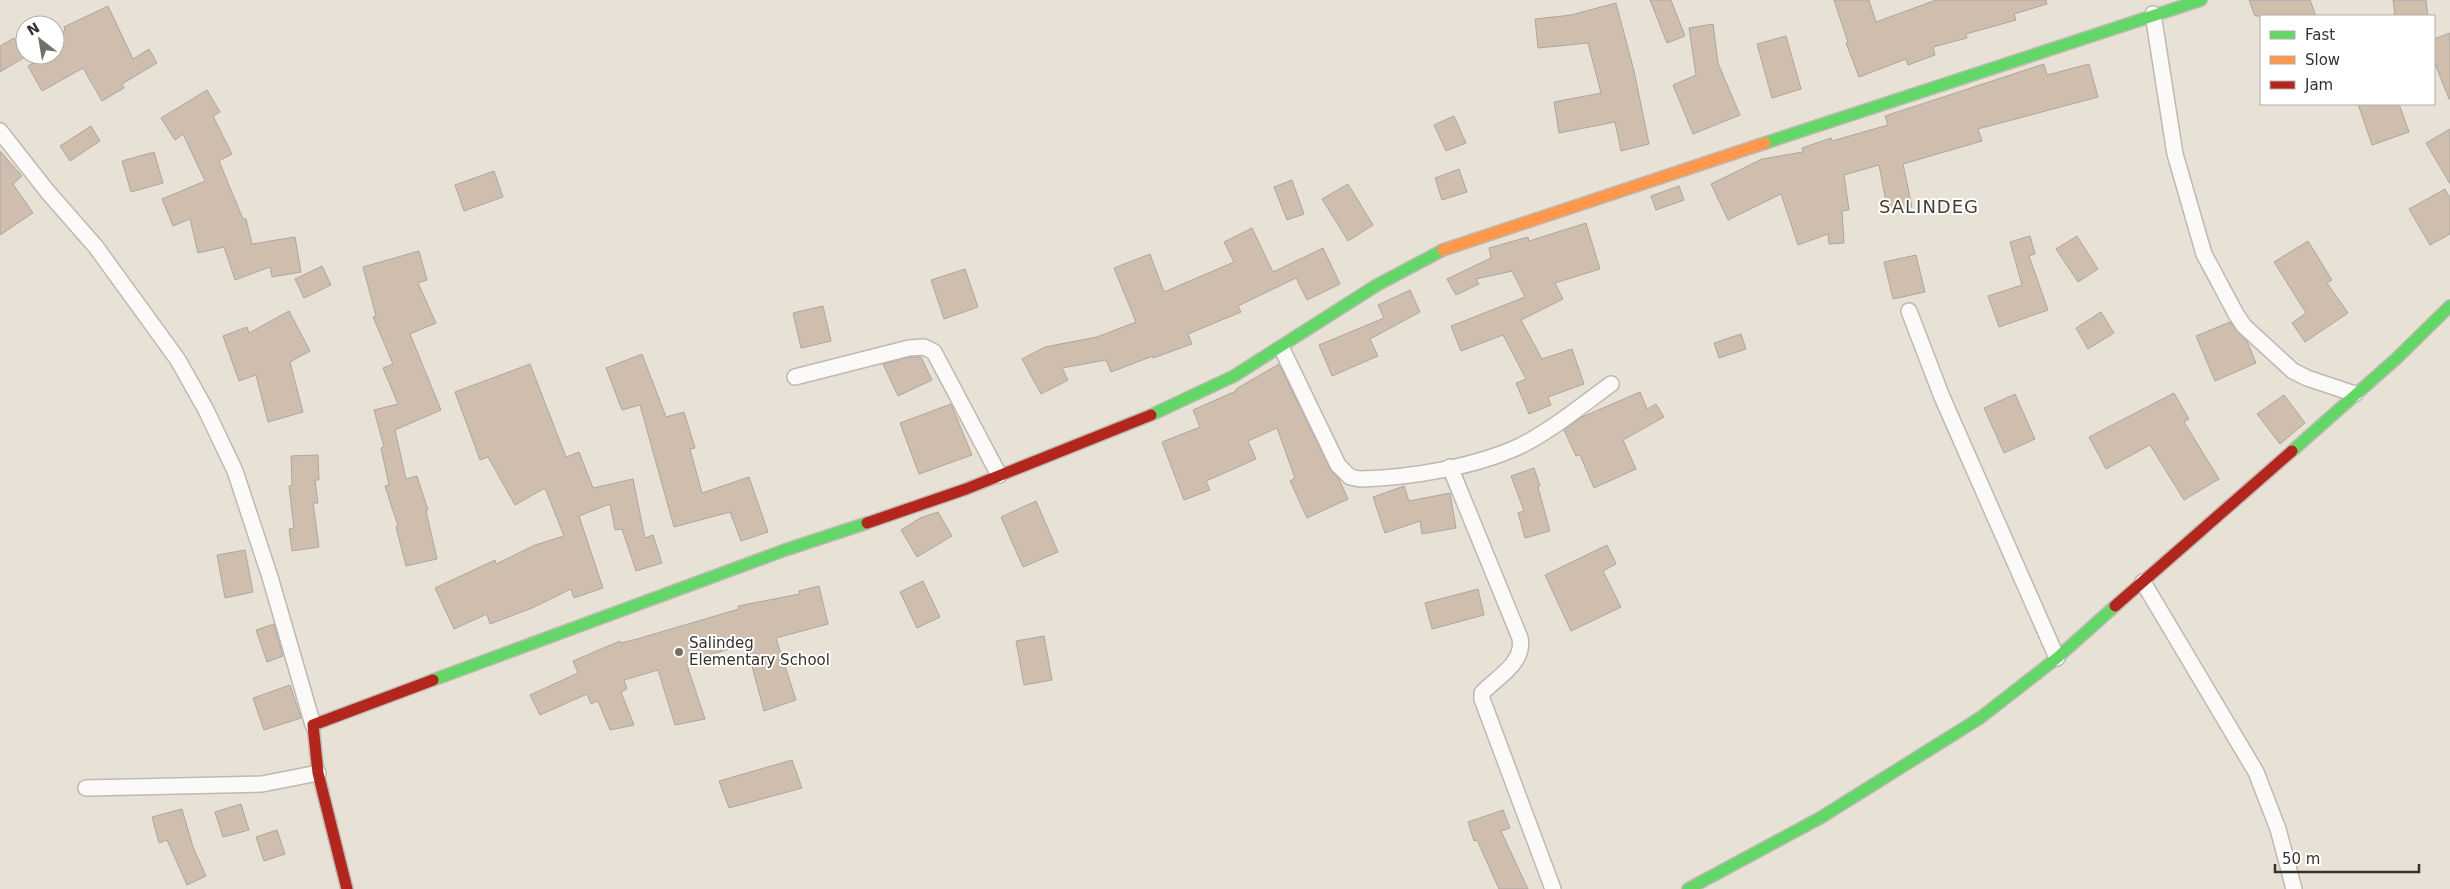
<svg xmlns="http://www.w3.org/2000/svg" width="2450" height="889" viewBox="0 0 2450 889" font-family="'DejaVu Sans',sans-serif">
	<rect width="100%" height="100%" fill="#e7e1d6"/>
	<!-- building -->
	<g fill="#cfbdae" stroke="#ada7a0">
		<polygon points="1650,0 1671,0 1685,36 1667,43"/>
		<polygon points="1834,0 1869,0 1876,22 1936,0 2046,0 2047,4 2014,14 2016,20 1966,34 1967,38 1933,47 1935,55 1908,65 1906,59 1859,77 1846,43 1848,42"/>
		<polygon points="2249,0 2310,0 2316,16 2255,16"/>
		<polygon points="2393,0 2426,0 2428,16 2395,16"/>
		<polygon points="1616,3 1634,71 1649,144 1621,151 1615,122 1559,133 1554,102 1601,93 1588,43 1538,48 1535,19 1571,15"/>
		<polygon points="108,6 133,59 149,49 157,63 122,84 124,88 102,101 83,68 42,91 28,66 47,55 55,55 55,40 65,30 64,27"/>
		<polygon points="1713,24 1718,63 1740,115 1693,134 1673,85 1696,75 1689,28"/>
		<polygon points="2450,33 2450,99 2449,99 2434,61 2434,39"/>
		<polygon points="1786,36 1801,89 1772,98 1757,44"/>
		<polygon points="14,38 25,57 0,72 0,46"/>
		<polygon points="2044,64 2047,75 2089,64 2098,97 1978,129 1982,141 1903,164 1912,207 1888,212 1879,165 1844,175 1849,210 1842,211 1844,243 1829,244 1828,234 1798,245 1781,194 1728,220 1711,184 1762,159 1803,152 1802,148 1831,138 1832,141 1888,125 1885,116"/>
		<polygon points="207,90 220,112 213,116 232,154 219,161 243,219 246,219 252,244 295,237 301,272 272,277 270,267 235,280 224,247 198,253 190,219 173,226 162,199 205,181 183,134 175,140 161,118"/>
		<polygon points="2358,104 2399,104 2409,132 2372,145"/>
		<polygon points="1454,116 1466,143 1446,151 1434,125"/>
		<polygon points="91,126 100,141 70,161 60,146"/>
		<polygon points="2450,129 2450,184 2426,143"/>
		<polygon points="0,151 22,176 13,184 33,213 0,235"/>
		<polygon points="154,152 163,183 131,192 122,161"/>
		<polygon points="1459,169 1467,192 1442,200 1435,178"/>
		<polygon points="494,171 503,197 464,211 455,185"/>
		<polygon points="1292,180 1304,214 1287,220 1274,187"/>
		<polygon points="1348,184 1373,225 1348,241 1322,199"/>
		<polygon points="1679,186 1684,200 1656,210 1651,196"/>
		<polygon points="2445,189 2450,198 2450,234 2430,245 2409,209"/>
		<polygon points="1586,223 1600,269 1555,283 1563,299 1521,320 1542,359 1572,349 1584,384 1548,397 1551,405 1529,414 1516,383 1526,379 1503,335 1461,351 1451,326 1525,297 1512,271 1476,279 1479,284 1456,295 1447,279 1491,258 1489,248 1528,237 1529,241"/>
		<polygon points="1252,228 1273,272 1323,248 1340,284 1307,300 1296,278 1238,306 1241,312 1188,334 1192,344 1153,358 1153,356 1111,372 1106,360 1062,368 1068,380 1041,394 1022,359 1045,347 1097,337 1136,322 1114,268 1150,254 1164,292 1234,262 1224,242"/>
		<polygon points="2030,236 2035,254 2029,256 2048,310 1999,327 1988,296 2022,285 2010,242"/>
		<polygon points="2077,236 2098,269 2078,282 2056,249"/>
		<polygon points="2308,241 2332,280 2327,283 2348,313 2305,342 2292,323 2306,313 2274,262"/>
		<polygon points="419,251 427,280 418,283 436,323 410,334 441,410 395,430 406,479 417,476 428,510 426,511 437,559 406,566 396,527 398,526 385,486 389,485 381,448 384,447 374,410 398,404 383,368 393,364 373,317 376,316 363,267"/>
		<polygon points="1916,255 1925,292 1893,299 1884,262"/>
		<polygon points="322,266 331,285 304,298 295,279"/>
		<polygon points="965,269 978,307 944,319 931,280"/>
		<polygon points="1410,290 1420,312 1370,339 1378,356 1332,376 1319,345 1384,318 1378,305"/>
		<polygon points="823,306 831,341 801,348 793,313"/>
		<polygon points="289,311 310,351 290,362 303,412 268,422 256,375 239,381 223,336 247,327 249,333"/>
		<polygon points="2101,312 2114,333 2088,349 2076,328"/>
		<polygon points="2230,322 2247,341 2256,363 2215,381 2196,336"/>
		<polygon points="1741,334 1746,349 1719,358 1714,343"/>
		<polygon points="642,354 666,417 684,412 695,448 690,449 702,493 749,477 768,532 741,541 730,512 674,527 640,405 622,410 606,368"/>
		<polygon points="910,357 921,357 932,380 898,396 883,364"/>
		<polygon points="530,364 566,457 579,452 593,488 633,479 645,538 653,535 662,563 636,571 622,529 615,530 610,504 579,516 603,588 574,598 571,589 532,608 490,624 487,614 454,629 435,588 495,560 496,564 535,545 564,536 545,488 515,505 488,457 480,460 455,392"/>
		<polygon points="1279,364 1330,469 1339,479 1348,499 1307,518 1290,481 1295,478 1277,428 1248,441 1256,459 1206,481 1210,490 1184,500 1162,442 1200,427 1193,410 1236,391 1236,389"/>
		<polygon points="1640,392 1647,409 1656,404 1664,417 1623,440 1636,469 1594,488 1580,455 1576,456 1564,430 1582,417"/>
		<polygon points="2174,393 2189,419 2184,422 2219,479 2184,500 2150,445 2106,469 2089,437"/>
		<polygon points="2015,394 2035,439 2004,453 1984,408"/>
		<polygon points="2284,395 2305,423 2280,444 2257,414"/>
		<polygon points="951,404 972,455 919,474 900,423"/>
		<polygon points="318,455 319,480 315,480 318,503 313,503 319,547 292,551 289,529 294,528 289,486 292,485 291,456"/>
		<polygon points="1534,468 1540,486 1538,487 1550,531 1525,538 1518,513 1524,511 1511,476"/>
		<polygon points="1404,486 1409,501 1450,493 1456,528 1422,534 1420,521 1385,533 1373,497"/>
		<polygon points="1036,501 1058,552 1023,567 1001,517"/>
		<polygon points="938,512 952,536 917,557 901,530 920,518"/>
		<polygon points="1607,545 1616,564 1603,571 1621,607 1571,631 1545,575"/>
		<polygon points="245,550 253,592 225,598 217,555"/>
		<polygon points="923,581 940,617 917,628 900,592"/>
		<polygon points="819,586 828,624 776,638 796,700 764,711 746,644 686,662 705,719 675,725 658,670 624,680 627,689 621,692 634,725 610,730 598,701 591,704 587,694 540,715 530,695 578,673 573,661 620,641 621,643 637,639 739,609 738,606 800,594 799,591"/>
		<polygon points="1478,589 1484,615 1432,629 1425,603"/>
		<polygon points="274,624 283,656 267,662 256,630"/>
		<polygon points="1044,636 1052,680 1024,685 1016,641"/>
		<polygon points="290,685 301,718 264,730 253,698"/>
		<polygon points="792,760 802,788 729,808 719,781"/>
		<polygon points="241,804 249,830 223,837 215,812"/>
		<polygon points="182,809 193,847 206,876 187,885 167,840 159,843 152,817"/>
		<polygon points="1503,810 1510,828 1501,831 1528,889 1499,889 1477,840 1474,841 1468,822"/>
		<polygon points="277,830 285,854 264,861 256,837"/>
	</g>
	<g fill="none" stroke-linecap="round" stroke-linejoin="round">
		<defs>
			<g id="street">
				<polyline points="2153,14 2175,154 2204,254 2236,314 2244,326 2293,371 2307,378 2355,394"/>
				<polyline points="0,131 47,191 96,247 178,360 206,410 235,471 270,577 313,725"/>
				<polyline points="1909,311 1942,397 2057,658"/>
				<path d="M 1282,349 L 1338,465 L 1350,477 L 1360,479 C 1409,478 1475,467 1520,446 C 1552,430 1582,405 1611,384"/>
				<polyline points="795,377 909,348 924,347 934,352 999,475"/>
				<path d="M 1450,467 L 1520,638 C 1525,663 1497,677 1482,693 L 1482,699 L 1553,889"/>
				<polyline points="2143,582 2256,772 2278,829 2294,889"/>
				<polyline points="86,788 262,784 318,773"/>
			</g>
			<g id="fast">
				<polyline points="1765,143 2201,0"/>
				<polyline points="1151,415 1234,376 1377,285 1443,250"/>
				<polyline points="2292,451 2397,358 2450,306"/>
				<polyline points="433,680 785,550 867,523"/>
				<polyline points="1688,889 1820,818 1980,718 2057,658 2115,606"/>
			</g>
			<polyline id="slow" points="1443,250 1765,143"/>
			<g id="jam">
				<polyline points="867,523 966,489 1151,415"/>
				<polyline points="2115,606 2292,451"/>
				<polyline points="347,889 318,773 313,725 433,680"/>
			</g>
		</defs>
		<!-- street casing -->
		<use href="#street" stroke="#beb9b1" stroke-width="18"/>
		<!-- fast casing -->
		<use href="#fast" stroke="#beb9b1" stroke-width="14"/>
		<!-- slow casing -->
		<use href="#slow" stroke="#beb9b1" stroke-width="14"/>
		<!-- jam casing -->
		<use href="#jam" stroke="#beb9b1" stroke-width="14"/>
		<!-- street -->
		<use href="#street" stroke="#fbfaf9" stroke-width="15"/>
		<!-- fast -->
		<use href="#fast" stroke="#63d668" stroke-width="11"/>
		<!-- slow -->
		<use href="#slow" stroke="#ff974d" stroke-width="11"/>
		<!-- jam -->
		<use href="#jam" stroke="#b3261e" stroke-width="11"/>
	</g>
	<!-- markers -->
	<circle fill="#746f67" stroke="#fff" stroke-width="2" cx="679" cy="652" r="5"/>
	<g text-anchor="middle" stroke-width="4" stroke-linejoin="round" paint-order="stroke">
		<!-- poi labels -->
		<g font-size="15" fill="#36322b" stroke="#fff" text-anchor="start">
			<text x="689" y="648">Salindeg<tspan x="689" dy="17">Elementary School</tspan></text>
		</g>
		<!-- quarter labels -->
		<g font-size="18" letter-spacing="1" fill="#473e2f" stroke="#fff">
			<text x="1929" y="213">SALINDEG</text>
		</g>
	</g>
	<!-- legend -->
	<rect x="2260" y="15" width="175" height="90" fill="#ffffff" stroke="#afadaa"/>
	<rect x="2270" y="31" width="25" height="8" fill="#63d668" stroke="#afadaa"/>
	<text x="2305" y="40" font-size="15" fill="#36322b">Fast</text>
	<rect x="2270" y="56" width="25" height="8" fill="#ff974d" stroke="#afadaa"/>
	<text x="2305" y="65" font-size="15" fill="#36322b">Slow</text>
	<rect x="2270" y="81" width="25" height="8" fill="#b3261e" stroke="#afadaa"/>
	<text x="2305" y="90" font-size="15" fill="#36322b">Jam</text>
	<!-- north arrow -->
	<g transform="translate(40 40) rotate(329)"><circle r="24" fill="#ffffff" stroke="#afadaa"/>
	<path d="M0-4L9 19L0 12L-9 19Z" fill="#746f67"/>
	<text y="-8" font-size="14" font-weight="bold" text-anchor="middle" fill="#36322b">N</text>
	</g>
	<!-- scale -->
	<path d="M2275 864v8h144v-8" fill="none" stroke="#36322b" stroke-width="2.5"/>
	<text x="2282" y="864" font-size="15" fill="#36322b" stroke="#ffffff" stroke-width="4" paint-order="stroke">50 m</text>
</svg>
